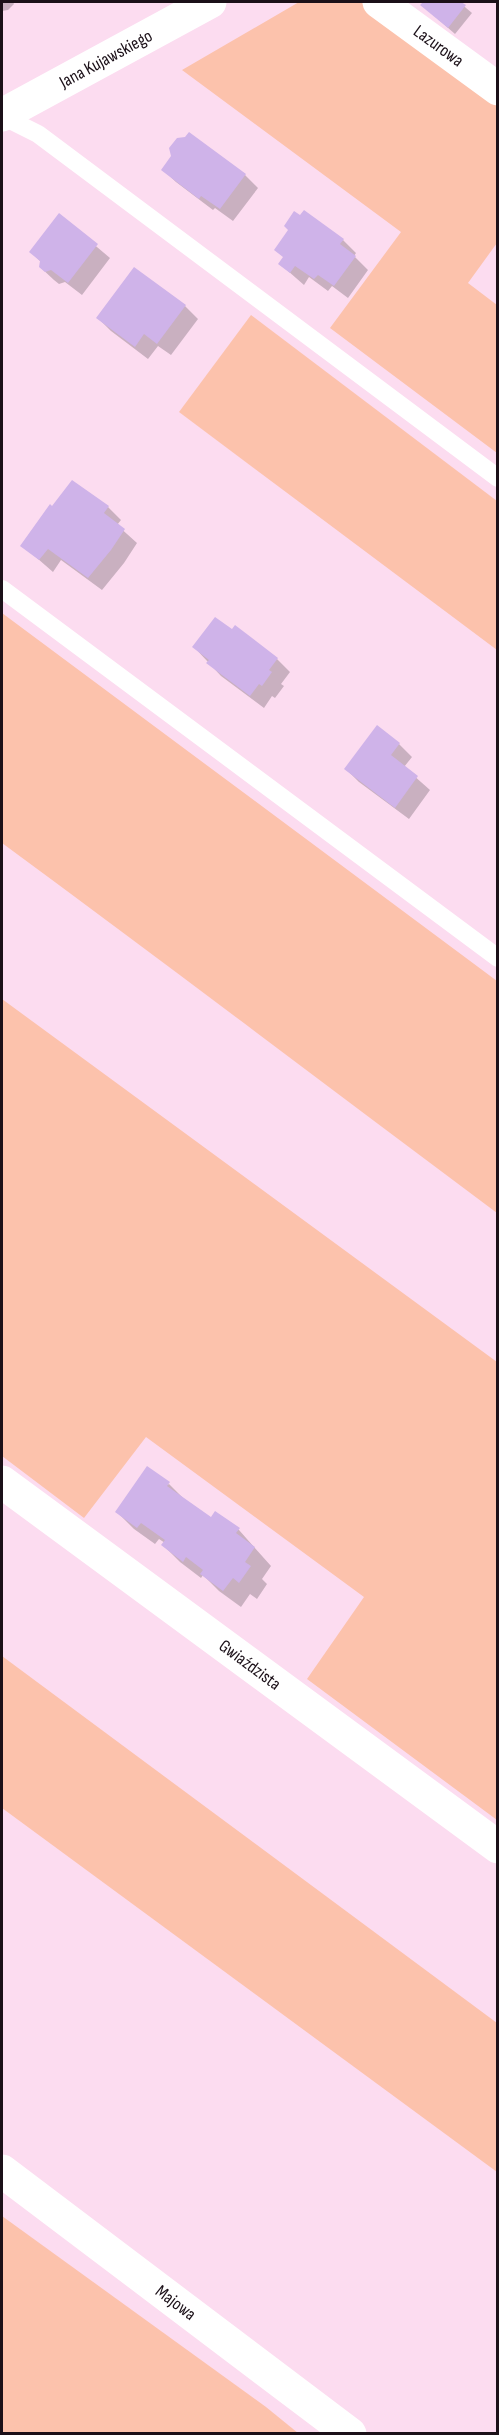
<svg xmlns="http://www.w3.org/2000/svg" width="499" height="2435" viewBox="0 0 499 2435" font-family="'Sofia Sans Condensed',sans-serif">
	<rect width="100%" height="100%" fill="#fcdcf0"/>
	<!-- green -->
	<g fill="#fcc2ac">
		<polygon points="299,2 361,2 497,106 497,243 468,283 497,305 497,453 330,328 401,232 182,70"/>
		<polygon points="251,315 497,501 497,650 179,412"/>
		<path d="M 2,613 L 497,981 L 497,1213 C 332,1090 168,965 2,843 Z"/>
		<polygon points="2,999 497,1362 497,1820 307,1679 364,1597 146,1437 84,1518 2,1456"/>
		<polygon points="2,1656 497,2023 497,2172 2,1808"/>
		<polygon points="2,2216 266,2407 298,2433 2,2433"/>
	</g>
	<!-- shadow -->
	<g fill="#0003">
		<polygon points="2,2 13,2 14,4 8,10 2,11"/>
		<polygon points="424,2 459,2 472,13 455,34 422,5"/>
		<polygon points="173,157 245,175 258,188 233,221 215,208 213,210 176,182 163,170"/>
		<polygon points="59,215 110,258 82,295 65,282 59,284 54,280 40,267 41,262 31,252"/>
		<polygon points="343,240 356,253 354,256 368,270 348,298 332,286 328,291 309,277 304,285 280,264"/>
		<polygon points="185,306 198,319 171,355 158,346 148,359 111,331 98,318"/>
		<polygon points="108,507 121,520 117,525 137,543 124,563 102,590 61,560 53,572 22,545"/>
		<polygon points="235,627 277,659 290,672 281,684 284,686 275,698 272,696 264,708 221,676 194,647 232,631"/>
		<polygon points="399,744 412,757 404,767 430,790 409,819 359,782 346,769"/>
		<polygon points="169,1484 186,1501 211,1519 215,1513 239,1530 271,1566 262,1579 267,1584 257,1599 250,1594 241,1607 219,1591 203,1575 201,1578 180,1562 163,1545 165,1543 159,1539 155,1544 134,1529 117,1512"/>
	</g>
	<!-- building -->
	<g fill="#cfb3e9">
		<polygon points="423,2 461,2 466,5 448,28 420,5"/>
		<polygon points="189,132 246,174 220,209 201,196 199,199 161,170 171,156 169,148 177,138 185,137"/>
		<polygon points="304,210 344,239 340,244 356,256 334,286 318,275 314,279 295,266 290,273 278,264 283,257 274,250 288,230 284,226 294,211 300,215"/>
		<polygon points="59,213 98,244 68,283 51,270 45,272 39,267 40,261 29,252"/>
		<polygon points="134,267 186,305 157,344 144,334 135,347 96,318"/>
		<polygon points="72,480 109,506 104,513 125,529 111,550 88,578 48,549 39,560 20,546 50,504 52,506"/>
		<polygon points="215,617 232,629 235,625 278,658 269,670 272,672 262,686 259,684 250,696 206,663 209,660 192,647"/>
		<polygon points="377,725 400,743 391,755 418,776 395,808 344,769"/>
		<polygon points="147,1466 170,1482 167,1486 211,1517 215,1511 240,1528 236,1533 255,1547 245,1562 251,1566 239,1583 233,1578 223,1591 200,1574 203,1570 186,1557 183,1562 161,1545 165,1540 141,1523 137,1528 115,1512"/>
	</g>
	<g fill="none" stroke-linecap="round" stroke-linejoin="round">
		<!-- service -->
		<g stroke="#fff" stroke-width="18">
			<polyline points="2,116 38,134 498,478"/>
			<polyline points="2,589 498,958"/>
		</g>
		<!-- minor -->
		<g stroke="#fff" stroke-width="33">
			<path id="s1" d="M 379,2 L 498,89"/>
			<path id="s2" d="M 2,1482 L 498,1847"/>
			<path id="s3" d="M 2,2171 L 350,2434"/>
		</g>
		<!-- secondary -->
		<path stroke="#fff" stroke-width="33" id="s4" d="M 2,115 L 210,2"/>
	</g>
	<g text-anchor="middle" stroke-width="4.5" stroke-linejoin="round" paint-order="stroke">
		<!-- street labels -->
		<g font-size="18" fill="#1b1018" stroke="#fcdcf0">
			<text dy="6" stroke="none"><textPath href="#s1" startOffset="74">Lazurowa</textPath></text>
			<text dy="6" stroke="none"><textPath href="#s4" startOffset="118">Jana Kujawskiego</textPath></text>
			<text dy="6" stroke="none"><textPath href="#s2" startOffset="308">Gwiaździsta</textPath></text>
			<text dy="6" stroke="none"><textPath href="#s3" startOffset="218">Majowa</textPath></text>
		</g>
	</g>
	<!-- border -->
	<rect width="499" height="2435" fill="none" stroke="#1b1018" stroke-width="6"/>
</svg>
